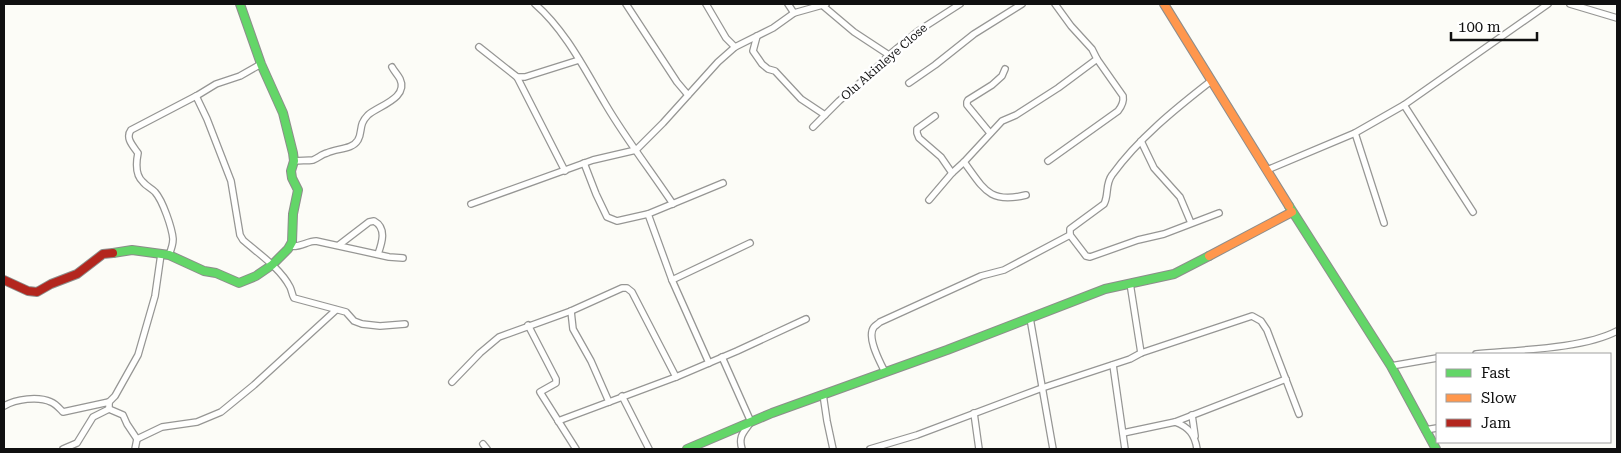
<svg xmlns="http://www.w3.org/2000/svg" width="1621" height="453" viewBox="0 0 1621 453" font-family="'Roboto Serif',serif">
	<rect width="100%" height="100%" fill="#fcfcf7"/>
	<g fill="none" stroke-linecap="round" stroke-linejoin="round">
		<defs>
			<g id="street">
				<path d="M 535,4 C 566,31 585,70 606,105 C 626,139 651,171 673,204"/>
				<polyline points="626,4 677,82 688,95"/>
				<polyline points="706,4 726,38 735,47"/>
				<polyline points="788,4 794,13"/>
				<polyline points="1570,4 1617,18"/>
				<polyline points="822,5 854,32 889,55"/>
				<polyline points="757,36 753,51 762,64 768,69 775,71 801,99 825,115"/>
				<polyline points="479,47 517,77 525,77 579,60"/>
				<polyline points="517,77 565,171"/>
				<polyline points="909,83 935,65 974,34 1022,4"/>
				<path d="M 196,96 L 207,119 L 231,181 L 240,235 L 243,240 C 259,254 280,268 290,287 C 292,291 292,295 294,298 L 346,312 L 354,321 L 362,324 L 380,326 L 405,324"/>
				<polyline points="1404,105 1473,212"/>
				<polyline points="935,116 917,129 917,133 919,138 941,157 952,173"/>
				<polyline points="813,127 839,101 869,75 889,55 918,31 960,4"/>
				<polyline points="990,133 967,105 967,102 968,100 992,85 1002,76 1005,69"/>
				<polyline points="1355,133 1384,223"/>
				<polyline points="1141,141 1154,168 1180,197 1191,223"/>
				<path d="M 294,161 C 300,160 307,161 313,160 C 318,158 322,154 327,153 C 337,148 352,150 358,140 C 363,131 358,125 368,115 C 378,106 409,98 400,79 C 398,75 394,71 392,67"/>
				<path d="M 1048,161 L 1118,111 C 1122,106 1124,102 1123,96 L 1097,59"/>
				<path d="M 964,162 C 984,189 989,204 1026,195"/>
				<polyline points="584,163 596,194 607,217 617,221 648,214 723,183"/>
				<polyline points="1267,170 1355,133 1404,105 1548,4"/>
				<polyline points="929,200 952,173 964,162 1002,121 1016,115 1058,88 1097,59 1092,49 1071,26 1055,4"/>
				<polyline points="471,204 593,160 636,150 663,123 718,62 735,47 773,28 794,13 826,4"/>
				<polyline points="648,214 672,280 709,363"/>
				<polyline points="1070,235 1086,256 1090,257 1138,240 1164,234 1219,213"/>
				<path d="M 339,245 L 369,222 L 374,221 C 387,228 382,243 378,254"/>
				<path d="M 290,246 C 300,248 307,241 316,241 L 389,257 L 403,258"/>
				<path d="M 169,255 C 171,250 173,245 173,239 C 172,228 163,201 155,192 C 151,188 146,186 143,182 C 135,175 136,163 138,153 C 133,146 125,138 131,130 L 198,95 L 216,84 L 240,76 L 261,64"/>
				<polyline points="672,280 750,243"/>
				<polyline points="1130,283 1141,353"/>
				<polyline points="571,311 573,329 591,361 609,402"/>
				<polyline points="1030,318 1053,449"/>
				<polyline points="528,325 556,379 556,383 540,392 576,449"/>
				<path d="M 1476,354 C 1516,350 1583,349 1617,331"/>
				<path d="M 722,357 L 751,422 C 744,432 738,436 742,449"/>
				<polyline points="1113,365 1125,449"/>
				<polyline points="1391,366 1437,358"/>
				<path d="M 885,372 C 880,362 866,337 874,327 C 876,325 878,324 880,322 L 981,276 L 1004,270 L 1070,235 L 1070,229 L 1104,204 C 1109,195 1105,184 1112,175 C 1138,139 1175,109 1211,81"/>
				<polyline points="452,382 480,353 499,337 571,311 622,288 627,288 632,292 676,377"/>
				<polyline points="823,394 827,421 833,449"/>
				<polyline points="622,396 649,449"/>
				<path d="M 4,406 C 16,399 38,396 51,402 C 56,404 60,409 63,412 L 109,402"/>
				<polyline points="974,413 979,449"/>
				<polyline points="1192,415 1195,436"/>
				<polyline points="558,421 676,377 737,351 806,319"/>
				<polyline points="1175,422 1286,379"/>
				<polyline points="1425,430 1437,428"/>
				<path d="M 1123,433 L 1175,422 C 1189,427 1195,435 1197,449"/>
				<polyline points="137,439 162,427 197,422 221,412 254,385 336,310"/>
				<polyline points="483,444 487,449"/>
				<polyline points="63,449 77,443 93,417 109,409"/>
				<polyline points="135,449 137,439 127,424 123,415 109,409 109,402 115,396 138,355 155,296 161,254"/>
				<polyline points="870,449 917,435 1042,388 1130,359 1141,353 1252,316 1261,321 1267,330 1299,414"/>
			</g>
			<g id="fast">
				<polyline points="1289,206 1391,366 1436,449"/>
				<polyline points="113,253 132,250 169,255 204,271 216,273 239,283 256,276 272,265 288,249 292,242 293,214 298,190 292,178 291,171 294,161 293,153 283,113 261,64 240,4"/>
				<polyline points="687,449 772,413 947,350 1105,289 1174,274 1209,256"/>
			</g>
			<g id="slow">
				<polyline points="1164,4 1289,206"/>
				<polyline points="1209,256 1292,212"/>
			</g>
			<polyline id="jam" points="4,280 28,291 37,292 51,284 77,274 103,254 113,253"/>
		</defs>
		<!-- street casing -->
		<use href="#street" stroke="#969694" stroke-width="8"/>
		<!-- fast casing -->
		<use href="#fast" stroke="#8d8d8b" stroke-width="10"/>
		<!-- slow casing -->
		<use href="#slow" stroke="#8d8d8b" stroke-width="10"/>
		<!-- jam casing -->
		<use href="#jam" stroke="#8d8d8b" stroke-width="10"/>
		<!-- street -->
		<use href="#street" stroke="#fffffe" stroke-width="5.5"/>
		<!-- fast -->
		<use href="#fast" stroke="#63d668" stroke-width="8"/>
		<!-- slow -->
		<use href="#slow" stroke="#ff974d" stroke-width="8"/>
		<!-- jam -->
		<use href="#jam" stroke="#b3261e" stroke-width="8"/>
	</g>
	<g text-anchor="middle" stroke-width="5" stroke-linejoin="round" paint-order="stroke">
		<!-- street labels -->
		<g font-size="12" fill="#101010" stroke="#fff">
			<text transform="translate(884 62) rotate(-41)" y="4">Olu Akinleye Close</text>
		</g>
	</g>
	<!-- border -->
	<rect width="1621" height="453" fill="none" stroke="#101010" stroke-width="10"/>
	<!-- legend -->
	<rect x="1436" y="353" width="175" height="90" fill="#ffffff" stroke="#9f9f9f"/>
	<rect x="1446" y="369" width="25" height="8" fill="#63d668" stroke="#9f9f9f"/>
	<text x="1481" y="378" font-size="15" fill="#101010">Fast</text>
	<rect x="1446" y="394" width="25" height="8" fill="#ff974d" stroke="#9f9f9f"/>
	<text x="1481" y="403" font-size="15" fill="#101010">Slow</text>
	<rect x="1446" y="419" width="25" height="8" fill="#b3261e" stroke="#9f9f9f"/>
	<text x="1481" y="428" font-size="15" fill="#101010">Jam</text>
	<!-- scale -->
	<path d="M1451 32v8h86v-8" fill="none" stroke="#101010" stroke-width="2.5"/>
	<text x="1458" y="32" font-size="15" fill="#101010" stroke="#ffffff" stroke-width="4" paint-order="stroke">100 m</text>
</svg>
